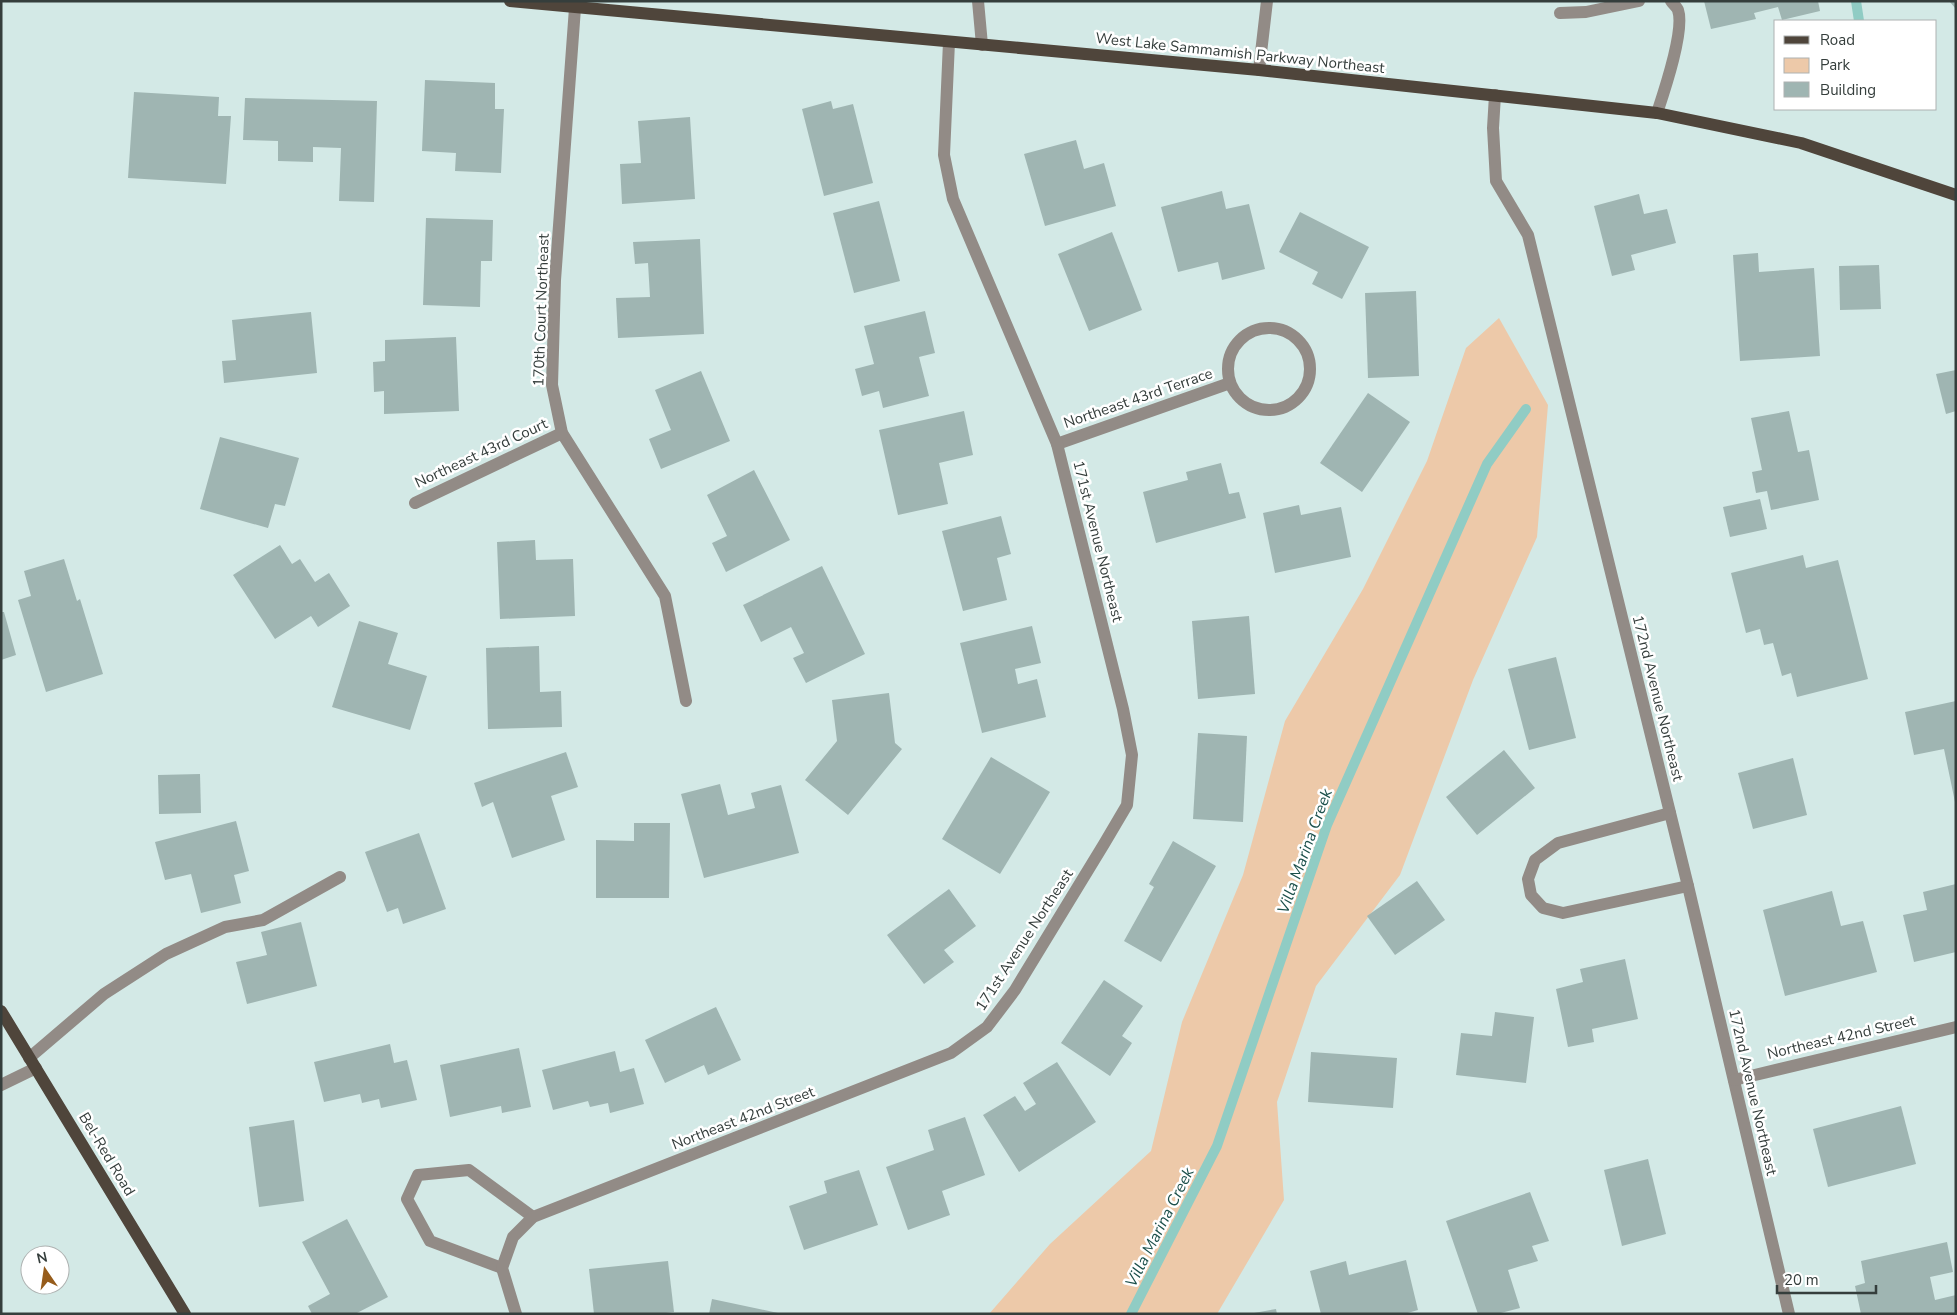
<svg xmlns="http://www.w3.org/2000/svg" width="1957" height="1315" viewBox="0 0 1957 1315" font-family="'Nunito Sans',sans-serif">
	<rect width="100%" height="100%" fill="#d3e9e6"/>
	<!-- green -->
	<polygon fill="#edc9a9" points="1499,318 1548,405 1537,537 1473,680 1400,875 1316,986 1277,1102 1284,1200 1217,1314 989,1314 1050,1244 1151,1151 1182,1022 1243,875 1285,721 1363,589 1427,461 1466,348"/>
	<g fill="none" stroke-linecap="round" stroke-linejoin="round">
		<!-- stream -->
		<g stroke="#90ccc4" stroke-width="10">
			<polyline points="1856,1 1859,21"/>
			<polyline points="1131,1314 1217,1146 1327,825 1487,464 1526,409"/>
		</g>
	</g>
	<!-- building -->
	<g fill="#9fb5b2">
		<polygon points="1704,1 1818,1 1820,11 1782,20 1778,7 1754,13 1756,19 1711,29"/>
		<polygon points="1949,1 1956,1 1956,9"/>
		<polygon points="425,80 495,83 495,109 504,109 501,173 455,171 456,153 422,151"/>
		<polygon points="134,92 219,97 218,116 231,116 226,184 128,178"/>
		<polygon points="245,98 377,101 374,202 339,201 341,148 313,147 313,162 278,161 278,141 243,140"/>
		<polygon points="831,101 833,109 853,104 873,183 824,196 802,109"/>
		<polygon points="690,117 695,199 622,204 620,164 641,163 638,121"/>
		<polygon points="1076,140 1084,169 1104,163 1116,206 1045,226 1024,154"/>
		<polygon points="1222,191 1226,209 1249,204 1265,269 1222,280 1218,262 1178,272 1161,207"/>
		<polygon points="1639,194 1644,214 1667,209 1676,243 1631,255 1635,270 1612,276 1594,206"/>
		<polygon points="879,201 900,281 854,293 833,213"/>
		<polygon points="1300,212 1369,247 1342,299 1312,284 1318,272 1279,252"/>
		<polygon points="426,218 493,220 492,261 481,261 480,307 423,305"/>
		<polygon points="1112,232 1142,310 1089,331 1058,254"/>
		<polygon points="700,239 704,334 618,338 616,298 650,297 648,263 635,264 633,242"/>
		<polygon points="1758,253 1759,272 1814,268 1820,356 1740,361 1733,255"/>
		<polygon points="1879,265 1881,309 1840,310 1839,266"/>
		<polygon points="1416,291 1419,376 1368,378 1365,293"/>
		<polygon points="925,311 935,353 919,357 929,396 883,408 879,391 862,396 855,369 874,364 864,326"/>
		<polygon points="311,312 317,373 224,383 222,361 236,360 232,320"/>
		<polygon points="456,337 459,411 384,414 384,391 374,392 373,362 385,361 385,340"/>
		<polygon points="1956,370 1956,411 1946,414 1936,374"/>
		<polygon points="701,371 730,441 661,469 649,439 671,430 655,390"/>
		<polygon points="1368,393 1410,422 1362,492 1320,463"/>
		<polygon points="964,411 973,455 939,463 948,504 898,515 879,430"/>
		<polygon points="1789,411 1798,452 1809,450 1819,500 1771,510 1767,491 1756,493 1752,472 1762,470 1751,418"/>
		<polygon points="220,437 299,458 285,506 275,504 268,528 200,509"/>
		<polygon points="1221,463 1229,494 1239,492 1246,518 1156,543 1143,492 1188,480 1186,472"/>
		<polygon points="754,470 790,540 726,572 712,543 727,536 707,495"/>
		<polygon points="1760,499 1767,529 1730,537 1723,507"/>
		<polygon points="1299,505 1301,515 1341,507 1351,557 1275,573 1263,513"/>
		<polygon points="1001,516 1011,554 997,558 1007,600 963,611 942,531"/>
		<polygon points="535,540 536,560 573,559 575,616 500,619 497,542"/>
		<polygon points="280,545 292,564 300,559 315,582 329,573 350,606 318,627 311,616 275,639 233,575"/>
		<polygon points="1803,555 1806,568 1838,560 1868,679 1797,697 1791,673 1782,676 1773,643 1764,645 1760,629 1746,633 1731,573"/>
		<polygon points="64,559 77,601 80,599 103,674 46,692 18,600 31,596 24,571"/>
		<polygon points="822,566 865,654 806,683 793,658 804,653 791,627 761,642 743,605"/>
		<polygon points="1,612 4,612 16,655 1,660"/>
		<polygon points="1249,616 1255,694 1198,699 1192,621"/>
		<polygon points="359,621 398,633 388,664 427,676 410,730 332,707"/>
		<polygon points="1032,626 1041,663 1015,669 1018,684 1037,679 1046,717 982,733 960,643"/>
		<polygon points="539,646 540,692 561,691 562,727 488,729 486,648"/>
		<polygon points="1556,657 1576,738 1529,750 1508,669"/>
		<polygon points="889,693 895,743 902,749 848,815 805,780 837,741 832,700"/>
		<polygon points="1956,701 1956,802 1955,802 1944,749 1914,755 1905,712"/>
		<polygon points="1198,733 1247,736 1243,822 1193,819"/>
		<polygon points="1504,750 1535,788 1477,835 1446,797"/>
		<polygon points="566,752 578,787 551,796 565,840 512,858 493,802 482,807 474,783"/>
		<polygon points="991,757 1050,792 1000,874 942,839"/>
		<polygon points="1793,758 1807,815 1753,829 1738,773"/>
		<polygon points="200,774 201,813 159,814 158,775"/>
		<polygon points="720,784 728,815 755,808 751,793 781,785 799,853 704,878 681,794"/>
		<polygon points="236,821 249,871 234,875 241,903 201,913 191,874 165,880 155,842"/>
		<polygon points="634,823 670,823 669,898 596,898 596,840 634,841"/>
		<polygon points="419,833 446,909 403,924 398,908 387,912 365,852"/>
		<polygon points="1173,841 1216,866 1161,962 1124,941 1154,887 1149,884"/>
		<polygon points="1417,881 1445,920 1395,955 1367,916"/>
		<polygon points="1956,884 1956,952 1914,962 1903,915 1927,910 1923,892"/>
		<polygon points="949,889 976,926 944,950 954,962 924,984 887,935"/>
		<polygon points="1832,891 1841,926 1863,921 1877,972 1785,996 1763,910"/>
		<polygon points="301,922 317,986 247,1004 236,962 267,955 261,932"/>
		<polygon points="1625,959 1638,1019 1592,1029 1594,1042 1568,1047 1556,989 1583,982 1580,969"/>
		<polygon points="1104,980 1143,1006 1122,1036 1132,1043 1110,1076 1061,1043"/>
		<polygon points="716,1007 741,1060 708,1075 704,1065 665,1083 645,1040"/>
		<polygon points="1495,1012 1534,1017 1526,1083 1456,1075 1461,1033 1492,1036"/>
		<polygon points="390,1044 394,1063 407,1060 417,1100 381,1108 379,1099 362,1103 360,1094 324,1102 314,1062"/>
		<polygon points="519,1048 531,1107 502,1113 501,1106 450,1117 440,1065"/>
		<polygon points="615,1051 620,1072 634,1068 644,1104 610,1113 608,1103 590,1107 588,1101 553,1110 542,1070"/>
		<polygon points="1311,1052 1397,1058 1393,1108 1308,1102"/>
		<polygon points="1057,1062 1096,1122 1019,1172 983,1115 1015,1096 1025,1111 1036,1104 1023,1083"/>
		<polygon points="1901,1106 1916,1164 1828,1187 1813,1129"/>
		<polygon points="965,1117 985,1175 942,1191 950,1215 908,1230 886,1167 934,1150 928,1130"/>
		<polygon points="294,1120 304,1201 259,1207 249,1127"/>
		<polygon points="1648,1159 1666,1234 1622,1246 1604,1170"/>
		<polygon points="859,1170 878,1225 804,1250 789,1206 827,1193 824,1181"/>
		<polygon points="1530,1192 1549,1241 1532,1246 1538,1261 1508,1270 1520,1308 1497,1314 1478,1314 1446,1221"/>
		<polygon points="347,1219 388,1297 355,1314 312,1314 308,1306 330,1294 302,1242"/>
		<polygon points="1947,1242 1953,1272 1930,1277 1935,1300 1956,1295 1956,1314 1861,1314 1855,1286 1865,1283 1861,1261"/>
		<polygon points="1406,1260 1418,1310 1404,1314 1321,1314 1310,1271 1346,1261 1349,1275"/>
		<polygon points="668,1261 674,1312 658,1314 594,1314 589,1269"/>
		<polygon points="712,1299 778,1313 778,1314 709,1314"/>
		<polygon points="1276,1309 1277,1314 1254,1314 1254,1313"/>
	</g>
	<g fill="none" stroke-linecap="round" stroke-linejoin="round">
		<!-- minor -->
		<g stroke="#928b86" stroke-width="12">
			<polyline points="978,1 982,45"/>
			<polyline points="575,8 555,280 552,385 562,433 665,596 686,701"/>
			<polyline points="1560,13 1586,12 1639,1"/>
			<polyline points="1259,70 1267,1"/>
			<polyline points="1495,95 1493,128 1496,181 1528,235 1688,886 1789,1314"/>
			<path d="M 1657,113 C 1664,92 1685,30 1678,10 C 1677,7 1673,4 1671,1"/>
			<circle cx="1269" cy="369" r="41"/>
			<polyline points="1057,444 1230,383"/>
			<polyline points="415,503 562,433"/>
			<polyline points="1670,813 1558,843 1535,860 1528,879 1531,895 1543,908 1563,913 1688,886"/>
			<polyline points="29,1058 104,994 166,954 225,927 263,920 340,877"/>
			<polyline points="1734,1080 1956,1027"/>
			<polyline points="1,1085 36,1068"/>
			<polyline points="502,1268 430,1241 407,1199 418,1175 469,1170 533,1217"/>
			<polyline points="516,1314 502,1268 513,1237 533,1217 951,1053 987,1027 1015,990 1104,844 1127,805 1132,755 1123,709 1057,444 953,199 944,155 949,42"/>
		</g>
		<!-- major -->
		<g stroke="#4f453b" stroke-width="12">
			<polyline points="510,1 1259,70 1657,113 1801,143 1956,195"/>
			<polyline points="1,1011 185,1314"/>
		</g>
	</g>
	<g text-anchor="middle" stroke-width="5" stroke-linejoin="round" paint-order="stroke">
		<!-- street labels -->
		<g font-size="15" fill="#353e3c" stroke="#fff">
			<text transform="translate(1240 53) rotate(6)" y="5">West Lake Sammamish Parkway Northeast</text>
			<text transform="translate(541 310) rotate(-88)" y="5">170th Court Northeast</text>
			<text transform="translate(1138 398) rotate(-19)" y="5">Northeast 43rd Terrace</text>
			<text transform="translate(481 453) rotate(-25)" y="5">Northeast 43rd Court</text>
			<text transform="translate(1098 541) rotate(76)" y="5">171st Avenue Northeast</text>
			<text transform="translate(1658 698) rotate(76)" y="5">172nd Avenue Northeast</text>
			<text transform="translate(1024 940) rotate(-57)" y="5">171st Avenue Northeast</text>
			<text transform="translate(1841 1037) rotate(-13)" y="5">Northeast 42nd Street</text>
			<text transform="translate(1753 1092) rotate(77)" y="5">172nd Avenue Northeast</text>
			<text transform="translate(743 1118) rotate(-21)" y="5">Northeast 42nd Street</text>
			<text transform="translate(107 1154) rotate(59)" y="5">Bel-Red Road</text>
		</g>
		<!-- water labels -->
		<g font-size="16" font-style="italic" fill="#1c504b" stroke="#fff">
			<text transform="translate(1304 851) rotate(-70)" y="6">Villa Marina Creek</text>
			<text transform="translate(1159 1227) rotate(-63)" y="6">Villa Marina Creek</text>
		</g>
	</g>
	<!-- border -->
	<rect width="1957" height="1315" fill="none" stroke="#353e3c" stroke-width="5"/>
	<!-- legend -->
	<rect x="1774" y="20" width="162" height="90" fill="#ffffff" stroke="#aeb2b1"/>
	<rect x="1784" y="36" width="25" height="8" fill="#4f453b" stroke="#aeb2b1"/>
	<text x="1820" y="45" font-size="15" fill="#353e3c">Road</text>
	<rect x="1784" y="58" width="25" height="15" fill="#edc9a9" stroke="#aeb2b1"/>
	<text x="1820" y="70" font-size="15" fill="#353e3c">Park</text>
	<rect x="1784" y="82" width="25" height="15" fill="#9fb5b2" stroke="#aeb2b1"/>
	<text x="1820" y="95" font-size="15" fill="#353e3c">Building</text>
	<!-- north arrow -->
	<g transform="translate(45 1270) rotate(347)"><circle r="24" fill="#ffffff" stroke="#aeb2b1"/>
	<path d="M0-4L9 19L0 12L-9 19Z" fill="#965c1b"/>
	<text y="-8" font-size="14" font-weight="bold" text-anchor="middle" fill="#353e3c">N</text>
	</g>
	<!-- scale -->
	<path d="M1777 1285v8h99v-8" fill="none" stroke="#353e3c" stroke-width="2.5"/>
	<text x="1784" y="1285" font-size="15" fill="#353e3c" stroke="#ffffff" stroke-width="4" paint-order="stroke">20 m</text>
</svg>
